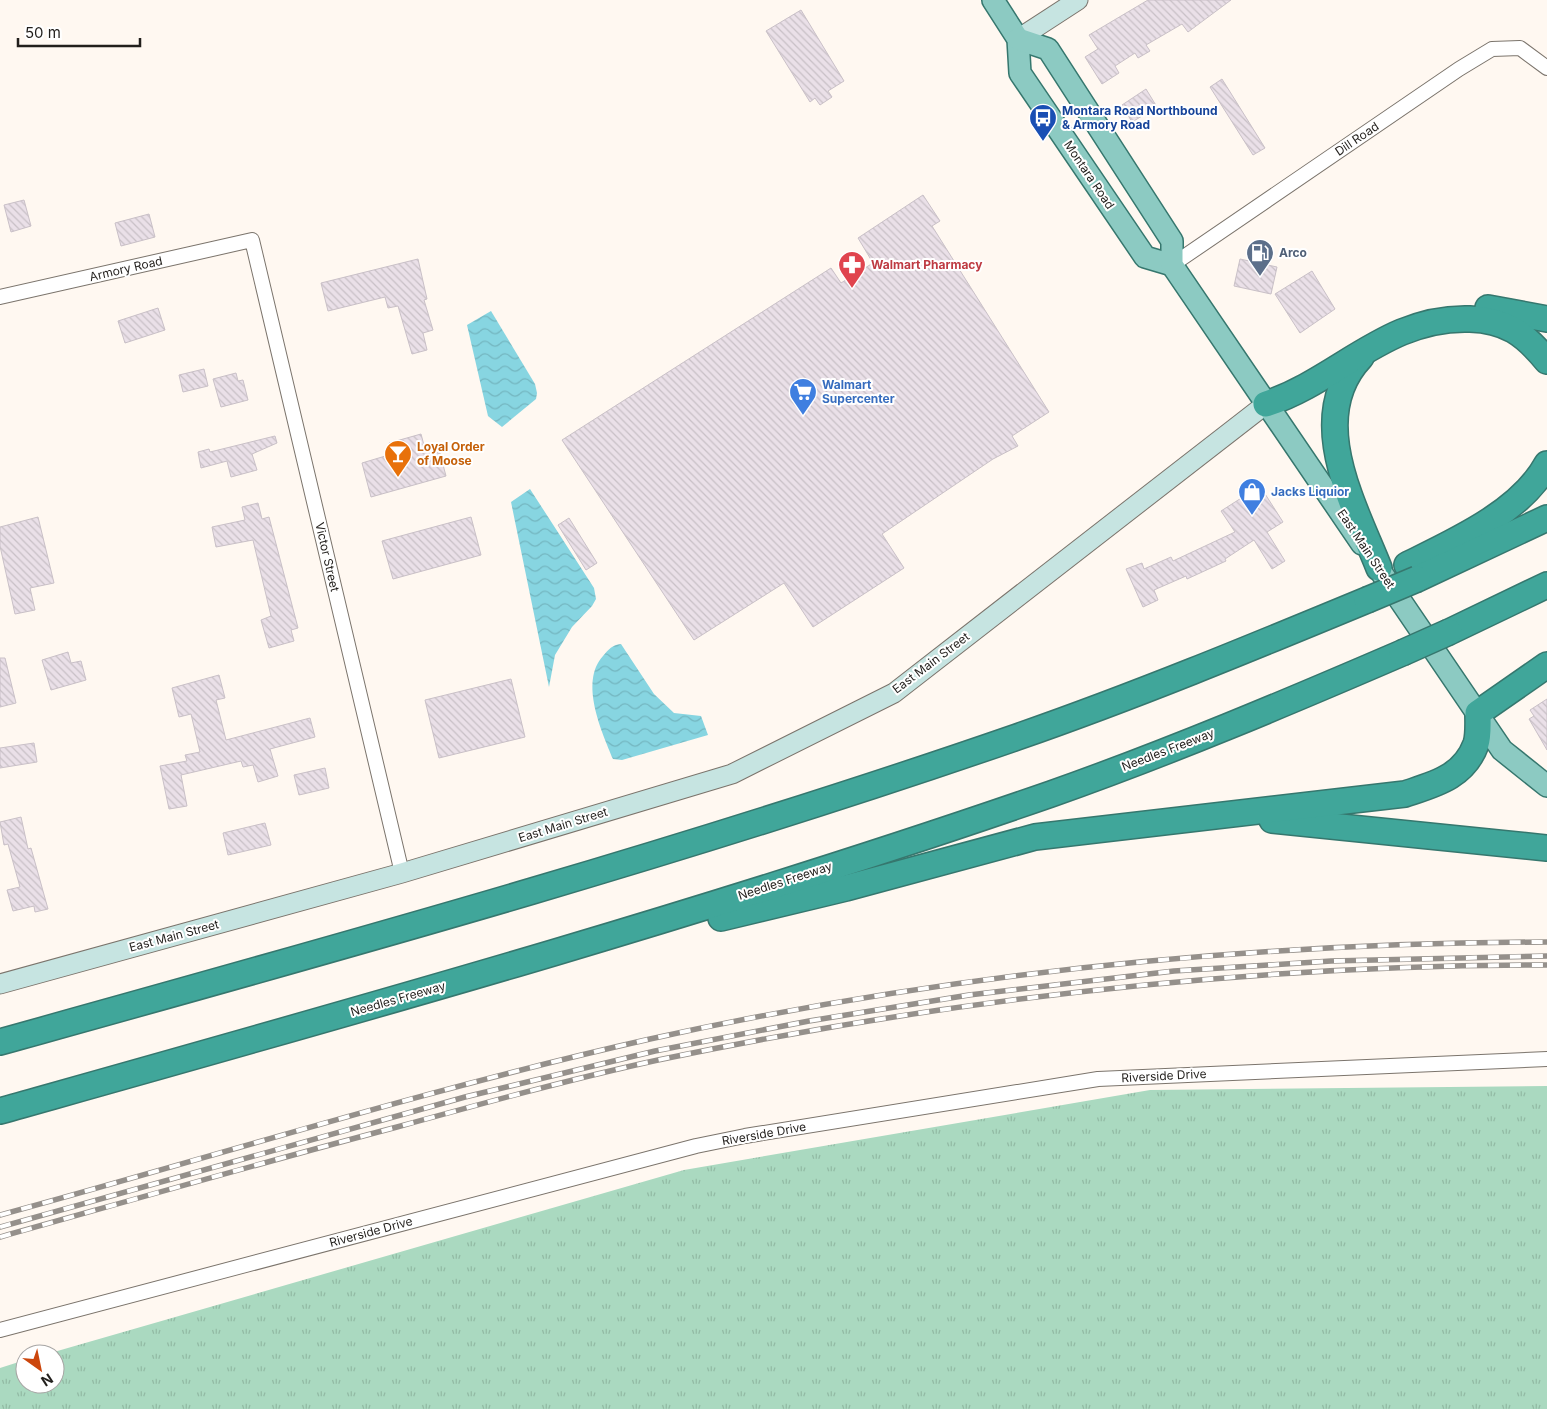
<svg xmlns="http://www.w3.org/2000/svg" width="1547" height="1409" viewBox="0 0 1547 1409" font-family="Inter,sans-serif">
	<defs>
		<pattern id="grass-tufts" width="24" height="20" patternUnits="userSpaceOnUse" patternTransform="scale(1.25)"><rect width="24" height="20" fill="#aad9c0"/><path d="M3 7l-1-3M5 7V3M7 7l1-3M15 17l-1-3M17 17v-4M19 17l1-3" fill="none" stroke="#92baa4"/></pattern>
		<pattern id="water-waves" width="16" height="10" patternUnits="userSpaceOnUse" patternTransform="scale(1.25)"><rect width="16" height="10" fill="#87d5e1"/><path d="M0 5q4-4 8 0t8 0" fill="none" stroke="#74b6c0"/></pattern>
		<pattern id="building-back-hatch" width="6" height="6" patternUnits="userSpaceOnUse" patternTransform="scale(1.25)"><rect width="6" height="6" fill="#eae0e8"/><path d="M-1 5l2 2M0 0l6 6M5-1l2 2" fill="none" stroke="#c8c0c6"/></pattern>
	</defs>
	<rect width="100%" height="100%" fill="#fff8f1"/>
	<!-- grass -->
	<polygon fill="url(#grass-tufts)" points="1547,1086 1547,1409 0,1409 0,1368 25,1360 25,1384 55,1384 55,1354 47,1354 684,1170 1150,1090"/>
	<!-- water -->
	<g fill="url(#water-waves)">
		<polygon points="491,311 535,384 537,393 536,399 502,427 488,416 467,325"/>
		<polygon points="530,489 594,588 596,599 592,606 572,627 555,655 549,687 511,502"/>
		<path d="M 621,644 L 654,694 L 674,713 L 701,716 L 708,735 L 622,760 L 613,759 C 602,732 579,682 603,656 C 609,649 612,645 621,644 Z"/>
	</g>
	<!-- building -->
	<g fill="url(#building-back-hatch)" stroke="#c9c0c7">
		<polygon points="1148,0 1231,0 1188,32 1182,24 1146,45 1150,51 1138,58 1135,53 1115,66 1119,73 1102,84 1085,57 1098,49 1089,35"/>
		<polygon points="801,10 844,81 828,91 832,97 820,105 815,98 810,102 766,31"/>
		<polygon points="1222,79 1265,148 1253,155 1210,87"/>
		<polygon points="1146,89 1157,107 1132,122 1122,105"/>
		<polygon points="923,195 940,221 932,226 1049,412 1012,436 1018,446 993,459 882,534 904,568 813,627 784,583 694,640 562,440 831,268 841,283 873,263 858,238"/>
		<polygon points="24,200 31,226 11,232 4,205"/>
		<polygon points="149,214 155,237 121,246 115,223"/>
		<polygon points="418,259 427,299 424,300 433,330 423,333 427,350 412,354 398,306 388,308 385,297 328,311 321,283"/>
		<polygon points="1240,259 1277,267 1271,294 1234,286"/>
		<polygon points="1312,271 1335,309 1300,333 1275,294"/>
		<polygon points="158,308 165,330 125,343 118,321"/>
		<polygon points="204,369 208,386 183,392 179,375"/>
		<polygon points="236,373 238,381 243,380 248,400 221,407 213,379"/>
		<polygon points="421,434 425,449 438,446 446,476 371,497 362,463 392,454 389,443"/>
		<polygon points="275,436 277,443 252,454 257,470 231,477 227,461 201,468 198,452 209,449 210,452"/>
		<polygon points="1260,486 1283,522 1267,532 1285,561 1272,569 1254,540 1225,559 1226,561 1187,579 1186,576 1154,590 1158,600 1143,607 1126,569 1142,563 1144,569 1171,557 1173,561 1235,532 1221,511"/>
		<polygon points="258,503 262,519 269,517 298,628 291,630 294,641 269,648 261,620 271,616 253,540 216,547 212,527 245,520 242,507"/>
		<polygon points="38,517 54,583 30,588 35,610 15,614 0,546 0,527"/>
		<polygon points="471,517 481,555 393,579 382,541"/>
		<polygon points="569,518 597,563 586,570 558,525"/>
		<polygon points="68,652 71,663 81,661 86,680 51,690 42,660"/>
		<polygon points="0,658 5,658 16,703 0,707"/>
		<polygon points="219,675 225,698 216,700 226,740 310,718 315,737 270,749 278,776 258,782 253,765 243,767 241,761 181,775 187,806 169,809 160,766 187,761 185,755 200,752 191,714 179,717 172,688"/>
		<polygon points="511,679 525,737 439,758 425,700"/>
		<polygon points="1547,699 1547,750 1529,719 1534,716 1530,710"/>
		<polygon points="34,743 37,762 0,768 0,748"/>
		<polygon points="325,768 329,788 299,795 294,775"/>
		<polygon points="21,817 28,849 31,848 48,909 35,912 34,906 13,911 7,890 20,887 8,844 4,845 0,822"/>
		<polygon points="265,823 271,845 228,855 223,833"/>
	</g>
	<g fill="none" stroke-linecap="round" stroke-linejoin="round">
		<defs>
			<g id="street">
				<polyline points="1172,265 1459,69 1492,49 1520,48 1547,68"/>
				<polyline points="0,297 252,240 402,873"/>
				<polyline points="0,1330 696,1146 745,1136 1098,1079 1547,1059"/>
			</g>
			<g id="secondary">
				<polyline points="1018,39 1078,0"/>
				<polyline points="0,984 402,873 732,774 894,693 1266,404"/>
			</g>
			<g id="primary">
				<polyline points="993,0 1018,39 1020,73 1145,257 1172,265"/>
				<polyline points="1018,39 1048,49 1172,241 1172,265 1362,544"/>
				<polyline points="1383,575 1502,750 1547,786"/>
			</g>
			<g id="highway">
				<polyline points="1488,308 1547,319"/>
				<path d="M 1361,357 C 1304,417 1354,505 1379,568"/>
				<path d="M 1266,404 C 1339,380 1387,316 1470,319 C 1506,320 1525,334 1547,361"/>
				<path d="M 1407,565 C 1454,542 1521,512 1547,464"/>
				<polyline points="1417,579 1547,518"/>
				<polyline points="1449,632 1547,585"/>
				<polyline points="1272,820 1547,848"/>
				<path d="M 721,918 L 846,888 L 1035,837 L 1405,794 C 1435,784 1464,777 1476,744 C 1479,735 1478,722 1478,713 L 1547,665"/>
				<path d="M 0,1042 C 341,947 682,853 1017,737 C 1135,696 1251,648 1367,600"/>
				<path d="M 0,1111 C 352,1012 705,914 1051,794 C 1170,752 1286,703 1402,653"/>
			</g>
		</defs>
		<!-- street casing -->
		<use href="#street" stroke="#7b746c" stroke-width="16"/>
		<!-- secondary casing -->
		<use href="#secondary" stroke="#7b746c" stroke-width="21"/>
		<!-- primary casing -->
		<use href="#primary" stroke="#36776e" stroke-width="24"/>
		<!-- highway casing -->
		<use href="#highway" stroke="#36776e" stroke-width="28"/>
		<!-- street -->
		<use href="#street" stroke="#fff" stroke-width="14"/>
		<!-- secondary -->
		<use href="#secondary" stroke="#c6e4e1" stroke-width="19"/>
		<!-- primary -->
		<use href="#primary" stroke="#8ccac2" stroke-width="21"/>
		<!-- highway -->
		<use href="#highway" stroke="#40a69a" stroke-width="25"/>
		<defs>
			<g id="rail">
				<path d="M 0,1215 C 216,1156 431,1088 650,1039 C 944,974 1247,943 1547,942"/>
				<polyline points="0,1227 465,1097 655,1051 809,1021 969,995 1174,971 1331,961 1547,956"/>
				<path d="M 0,1237 C 132,1200 264,1162 397,1127 C 484,1103 571,1079 658,1060 C 950,999 1249,965 1547,965"/>
			</g>
		</defs>
		<!-- rail casing -->
		<use href="#rail" stroke="#95908b" stroke-width="5.5"/>
		<!-- rail -->
		<use href="#rail" stroke="#fff" stroke-width="4" stroke-dasharray="11" stroke-linecap="butt"/>
		<defs>
			<g id="highway-bridge">
				<polyline points="1367,600 1417,579"/>
				<polyline points="1402,653 1449,632"/>
			</g>
		</defs>
		<!-- highway-bridge casing -->
		<use href="#highway-bridge" stroke="#36776e" stroke-width="28" stroke-linecap="butt"/>
		<!-- highway-bridge -->
		<use href="#highway-bridge" stroke="#40a69a" stroke-width="25"/>
	</g>
	<!-- icons -->
	<defs>
		<symbol id="bus-pin" viewBox="-11 -11 22 30"><path d="M0 17L-7.5 6A9.5 9.5 0 1 1 7.5 6Z" fill="#1a4fb4" stroke="#fff"/><path d="M-5-6H5V4H4V6H2V4H-2V6H-4V4H-5ZM-3.5-4V0h7V-4ZM-3.5 1.2v1.5H-2V1.2ZM2 1.2v1.5H3.5V1.2Z" fill="#fff"/></symbol>
		<symbol id="fuel-pin" viewBox="-11 -11 22 30"><path d="M0 17L-7.5 6A9.5 9.5 0 1 1 7.5 6Z" fill="#5c6f8a" stroke="#fff"/><path d="M-5.5-6h7V0h2V4h1.3V-2.5L3-4.5l.8-.8L6-3V5H2.5V1h-1V6h-7ZM-4.2-4.7v3.2H.2V-4.7Z" fill="#fff"/></symbol>
		<symbol id="pharmacy-pin" viewBox="-11 -11 22 30"><path d="M0 17L-7.5 6A9.5 9.5 0 1 1 7.5 6Z" fill="#e0444e" stroke="#fff"/><path d="M-2-6h4v4h4v4h-4v4h-4v-4h-4v-4h4Z" fill="#fff"/></symbol>
		<symbol id="supermarket-pin" viewBox="-11 -11 22 30"><path d="M0 17L-7.5 6A9.5 9.5 0 1 1 7.5 6Z" fill="#3f7fe0" stroke="#fff"/><path d="M-6-5.5h2.5l.6 2H6L4.5 2H-2.5L-4.4-4H-6ZM-1.5 3.2a1.3 1.3 0 1 0 .1 0ZM3 3.2a1.3 1.3 0 1 0 .1 0Z" fill="#fff"/></symbol>
		<symbol id="bar-pin" viewBox="-11 -11 22 30"><path d="M0 17L-7.5 6A9.5 9.5 0 1 1 7.5 6Z" fill="#e8710a" stroke="#fff"/><path d="M-6-5H6L.8 .8V4.5H3.5V6h-7V4.5H-.8V.8Z" fill="#fff"/></symbol>
		<symbol id="shop-pin" viewBox="-11 -11 22 30"><path d="M0 17L-7.5 6A9.5 9.5 0 1 1 7.5 6Z" fill="#3f7fe0" stroke="#fff"/><path d="M-5-2.5h2.3a2.7 3.5 0 0 1 5.4 0H5L5.5 6h-11ZM-1.5-2.5h3a1.5 2.3 0 0 0-3 0Z" fill="#fff"/></symbol>
	</defs>
	<g fill-rule="evenodd">
		<use href="#bus-pin" x="1027" y="102" width="32" height="43"/>
		<use href="#fuel-pin" x="1244" y="237" width="32" height="43"/>
		<use href="#pharmacy-pin" x="836" y="249" width="32" height="43"/>
		<use href="#supermarket-pin" x="787" y="376" width="32" height="43"/>
		<use href="#bar-pin" x="382" y="438" width="32" height="43"/>
		<use href="#shop-pin" x="1236" y="476" width="32" height="43"/>
	</g>
	<g text-anchor="middle" stroke-width="4" stroke-linejoin="round" paint-order="stroke">
		<!-- transit labels -->
		<g font-size="12" font-weight="bold" fill="#164399" stroke="#fff" text-anchor="start">
			<text x="1062" y="115">Montara Road Northbound<tspan x="1062" dy="14">&amp; Armory Road</tspan></text>
		</g>
		<!-- street labels -->
		<g font-size="12" fill="#221f1c" stroke="#fff">
			<text transform="translate(1357 139) rotate(-34)" y="4">Dill Road</text>
			<text transform="translate(1089 175) rotate(56)" y="4">Montara Road</text>
			<text transform="translate(126 269) rotate(-13)" y="4">Armory Road</text>
			<text transform="translate(1366 549) rotate(56)" y="4">East Main Street</text>
			<text transform="translate(327 557) rotate(77)" y="4">Victor Street</text>
			<text transform="translate(931 663) rotate(-37)" y="4">East Main Street</text>
			<text transform="translate(1168 750) rotate(-21)" y="4">Needles Freeway</text>
			<text transform="translate(563 825) rotate(-17)" y="4">East Main Street</text>
			<text transform="translate(785 881) rotate(-18)" y="4">Needles Freeway</text>
			<text transform="translate(174 936) rotate(-15)" y="4">East Main Street</text>
			<text transform="translate(398 999) rotate(-16)" y="4">Needles Freeway</text>
			<text transform="translate(1164 1076) rotate(-3)" y="4">Riverside Drive</text>
			<text transform="translate(764 1134) rotate(-10)" y="4">Riverside Drive</text>
			<text transform="translate(371 1232) rotate(-15)" y="4">Riverside Drive</text>
		</g>
		<!-- service labels -->
		<g font-size="12" font-weight="bold" fill="#4e5e75" stroke="#fff" text-anchor="start">
			<text x="1279" y="257">Arco</text>
		</g>
		<!-- health labels -->
		<g font-size="12" font-weight="bold" fill="#be3a42" stroke="#fff" text-anchor="start">
			<text x="871" y="269">Walmart Pharmacy</text>
		</g>
		<!-- shop labels -->
		<g font-size="12" font-weight="bold" fill="#366cbe" stroke="#fff" text-anchor="start">
			<text x="822" y="389">Walmart<tspan x="822" dy="14">Supercenter</tspan></text>
			<text x="1271" y="496">Jacks Liquior</text>
		</g>
		<!-- food labels -->
		<g font-size="12" font-weight="bold" fill="#c56008" stroke="#fff" text-anchor="start">
			<text x="417" y="451">Loyal Order<tspan x="417" dy="14">of Moose</tspan></text>
		</g>
	</g>
	<!-- north arrow -->
	<g transform="translate(40 1369) rotate(147)"><circle r="24" fill="#ffffff" stroke="#a7a5a4"/>
	<path d="M0-4L9 19L0 12L-9 19Z" fill="#cc460c"/>
	<text y="-8" font-size="14" font-weight="bold" text-anchor="middle" fill="#221f1c">N</text>
	</g>
	<!-- scale -->
	<path d="M18 38v8h122v-8" fill="none" stroke="#221f1c" stroke-width="2.5"/>
	<text x="25" y="38" font-size="15" fill="#221f1c" stroke="#ffffff" stroke-width="4" paint-order="stroke">50 m</text>
</svg>
